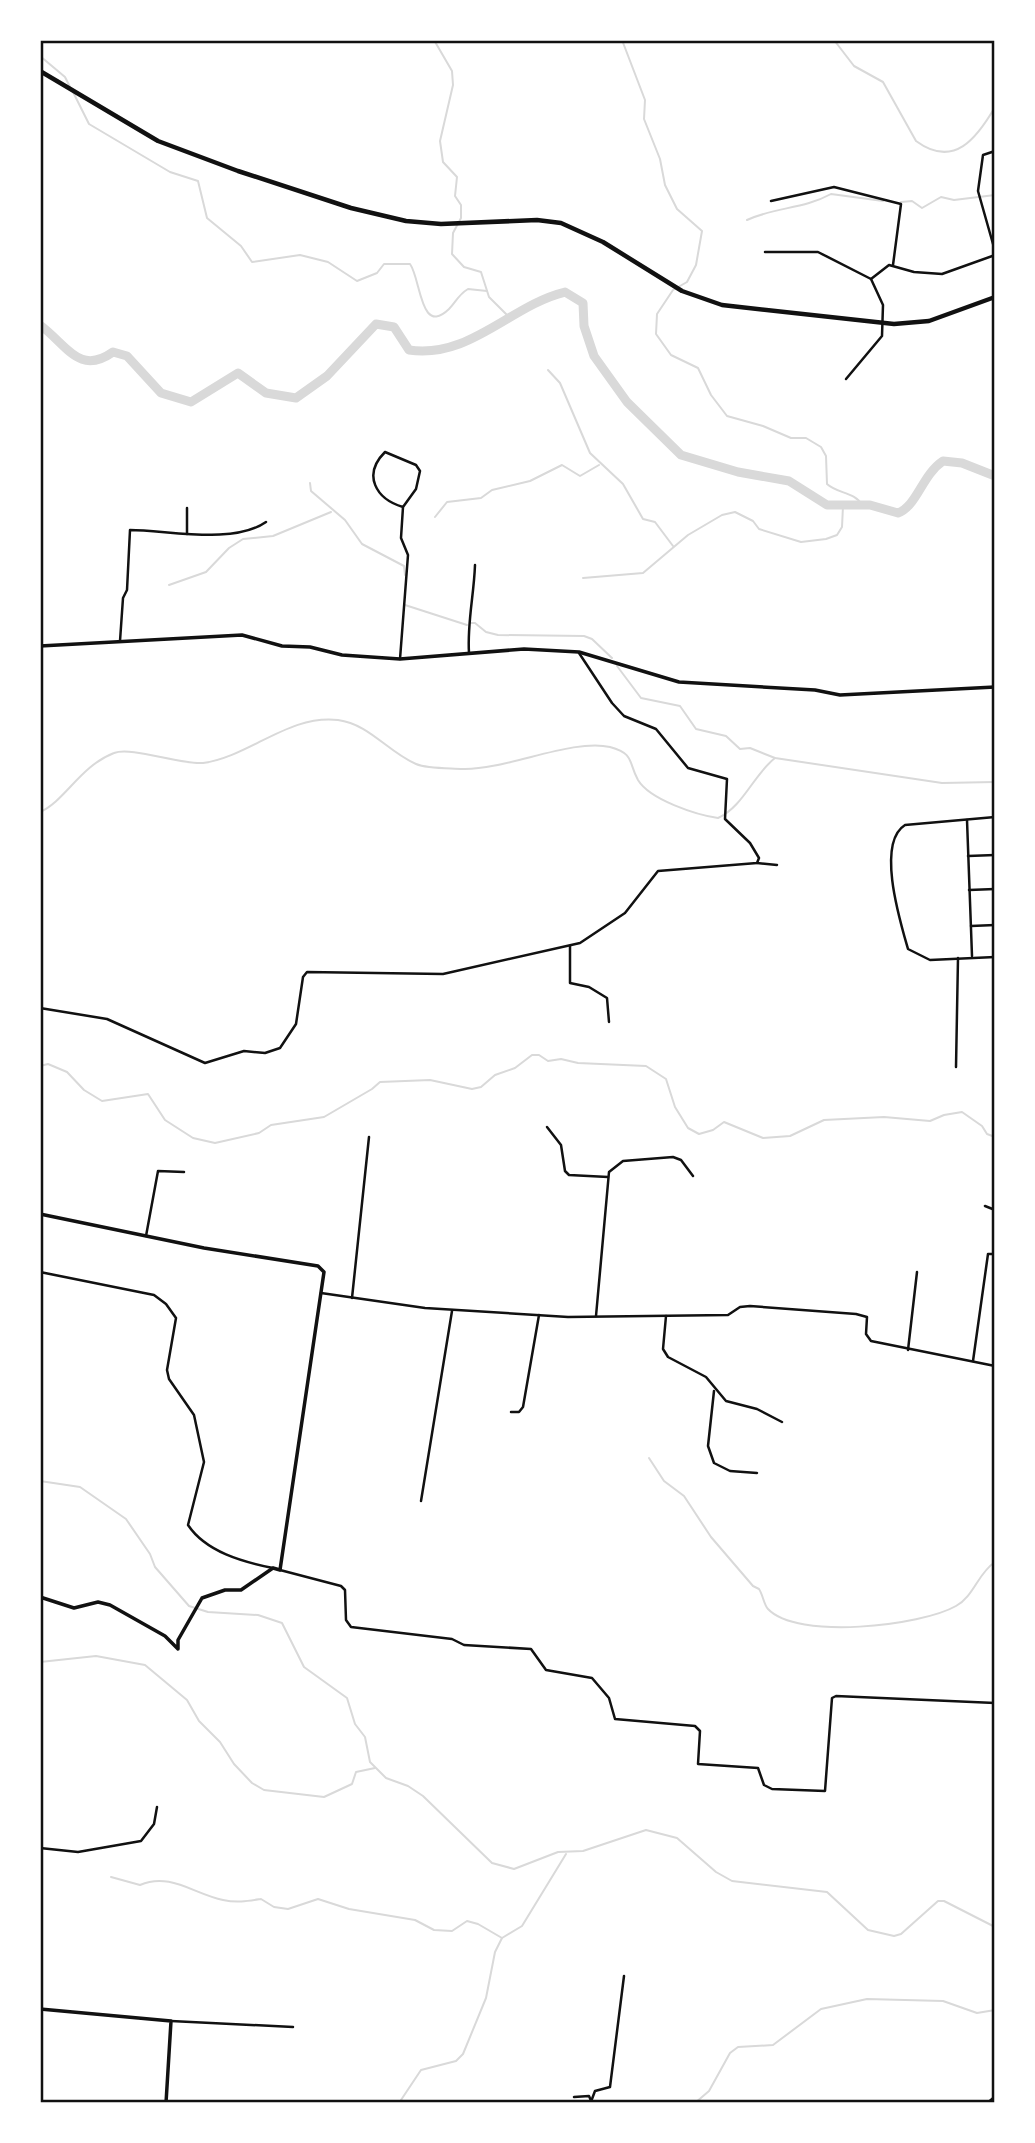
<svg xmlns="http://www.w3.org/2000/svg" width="1035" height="2143" viewBox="0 0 1035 2143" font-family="Karla,sans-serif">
	<rect width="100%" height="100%" fill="#fff"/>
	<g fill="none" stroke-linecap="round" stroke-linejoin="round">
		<!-- stream -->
		<g stroke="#d9d9d9" stroke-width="2">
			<polyline points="434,40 452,71 453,85 440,141 443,162 457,177 455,196 461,205 461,218 453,233 452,254 464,267 481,272 489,297 510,318"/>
			<path d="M 622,40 L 645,100 L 644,119 L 660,159 L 665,185 L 677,209 L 702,231 L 696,265 L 687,282 L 673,290 L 657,314 L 656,334 L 671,355 L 698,368 L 711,395 L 727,416 L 763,426 L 791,438 L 806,438 L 821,447 L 826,456 L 827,484 C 838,494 855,492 862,505"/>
			<path d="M 834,40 L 854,66 L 883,82 L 916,141 C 954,169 977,138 995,107"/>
			<polyline points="40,56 65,77 70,87"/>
			<path d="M 73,92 L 89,124 L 170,172 L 198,181 L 207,218 L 241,246 L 252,262 L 300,255 L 328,262 L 357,281 L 377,273 L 384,264 L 410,264 C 421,279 420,337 449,309 C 456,302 458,295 468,289 L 487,291"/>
			<polyline points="901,202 912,201 922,208 941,197 954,200 995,195"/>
			<path d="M 747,220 C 775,207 804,209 831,194 L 883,201"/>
			<polyline points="548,370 560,383 590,453 623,484 643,519 655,522 673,546"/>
			<polyline points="310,483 311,491 345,520 362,544 404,566 405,575"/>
			<polyline points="435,517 447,502 481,498 492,490 530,481 562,465 580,476 599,465"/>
			<polyline points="583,578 643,573 688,535 722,515 735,512 753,521 759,529 801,542 826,539 837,535 842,527 843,506"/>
			<polyline points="169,585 206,572 229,548 243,539 273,536 331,512"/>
			<polyline points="405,605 467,625"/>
			<polyline points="470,623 475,623 486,632 498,635 584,636 592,639 612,658"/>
			<polyline points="617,666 641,698 680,706 696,729 726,736 740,749 750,748 775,758 942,783 995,782"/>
			<path d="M 40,812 C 65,801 80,766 114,753 C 131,746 180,765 203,763 C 249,757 289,714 338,720 C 369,724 388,752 416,764 C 428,769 449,768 463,769 C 506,770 573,738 610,747 C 635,754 628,762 638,780 C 650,800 697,815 718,818 C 743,807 754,774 775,758"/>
			<polyline points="40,1066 48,1064 67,1072 84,1090 102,1101 148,1094 165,1120 193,1138 215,1143 259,1133 271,1125 324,1117 372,1089 380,1082 430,1080 472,1089 481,1087 495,1075 515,1068 532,1055 539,1055 548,1061 561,1059 578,1063 646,1066 666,1079 675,1107 688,1128 699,1134 713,1130 724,1122 763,1138 790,1136 824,1120 884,1117 930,1121 944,1115 962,1112 982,1126 987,1134 995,1137"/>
			<path d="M 649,1458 L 664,1481 L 684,1496 L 711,1537 L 753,1586 L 759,1589 C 763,1595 764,1605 768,1609 C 797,1640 921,1626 956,1606 C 974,1596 978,1573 995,1562"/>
			<polyline points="40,1481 80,1487 126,1519 150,1554 155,1567 189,1606 208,1612 258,1615 282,1623 304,1667 347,1698 355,1724 365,1737 370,1762 386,1778 408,1786 423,1796 492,1863 514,1869 558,1852 583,1851 646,1830 677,1838 716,1872 732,1881 827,1892 868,1930 894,1936 901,1934 938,1901 944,1901 995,1927"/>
			<polyline points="40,1662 96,1656 145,1665 187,1700 199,1721 220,1742 234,1764 252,1783 264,1790 324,1797 352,1784 356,1772 375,1768"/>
			<path d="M 111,1877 L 140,1885 C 170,1872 194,1894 223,1900 C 237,1903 248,1901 261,1899 L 274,1907 L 288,1909 L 318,1899 L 349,1909 L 415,1920 L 434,1930 L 452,1931 L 467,1921 L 478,1924 L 502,1938"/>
			<polyline points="399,2103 421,2070 456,2061 463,2054 486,1998 495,1952 502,1938 522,1926 566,1854"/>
			<polyline points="695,2103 709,2091 730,2053 738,2047 773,2045 821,2009 867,1999 943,2001 977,2013 995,2010"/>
		</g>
		<!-- river -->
		<path stroke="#d9d9d9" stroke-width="9" d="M 40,325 C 67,345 79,376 113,352 L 127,356 L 161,393 L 191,402 L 238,373 L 266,393 L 296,398 L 327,376 L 376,324 L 394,327 L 409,350 C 470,359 511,305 565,292 L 583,303 L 584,326 L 594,356 L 627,402 L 681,455 L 738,472 L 789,481 L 827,505 L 870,505 L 898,513 C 917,506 922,475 943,461 L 962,463 L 995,476"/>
		<!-- minor -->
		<g stroke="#111" stroke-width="2.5">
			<polyline points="995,151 983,155 978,191 995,251"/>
			<polyline points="771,201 834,187 901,204 893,265"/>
			<polyline points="765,252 818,252 871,279 889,265 914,272 942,274 995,255"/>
			<polyline points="846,379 882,336 883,305 871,279"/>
			<polyline points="187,534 187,508"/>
			<path d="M 120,641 L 123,598 L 127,590 L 130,530 C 168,530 233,545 266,522"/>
			<path d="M 469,653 C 467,623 474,595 475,565"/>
			<path d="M 400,659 L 408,555 L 401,538 L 403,507 L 416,489 L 420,471 L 416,465 L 385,452 C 362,475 376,499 403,507"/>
			<path d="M 995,817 L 905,825 C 876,843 900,921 908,949 L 930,960 L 995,957"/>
			<polyline points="967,820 972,956"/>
			<polyline points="968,856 995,855"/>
			<polyline points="757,863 777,865"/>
			<polyline points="969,890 995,889"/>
			<polyline points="971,926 995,925"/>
			<polyline points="570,946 570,983 589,987 607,998 609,1022"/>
			<polyline points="40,1008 107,1019 205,1063 244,1051 265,1053 280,1048 296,1024 303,977 307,972 443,974 580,943 625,913 658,871 757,863 759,858 750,843 725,819 727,779 688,768 656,729 624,716 612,703 579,653"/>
			<polyline points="956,1067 958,958"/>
			<polyline points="547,1127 561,1145 565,1171 569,1175 608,1177"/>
			<polyline points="985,1206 995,1210"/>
			<polyline points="146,1236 158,1171 184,1172"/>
			<path d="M 40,1272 L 154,1295 L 166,1304 L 176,1318 L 167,1370 L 169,1379 L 194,1415 L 204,1462 L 188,1525 C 206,1552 243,1562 273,1568"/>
			<polyline points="321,1293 425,1308 568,1317 728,1315 740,1307 750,1306 856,1314 867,1317 866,1334 871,1341 995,1366"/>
			<polyline points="352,1298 369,1137"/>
			<polyline points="596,1316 609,1172 623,1161 673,1157 681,1160 693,1176"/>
			<polyline points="666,1316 663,1349 668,1357 706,1377 726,1401 757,1409 782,1422"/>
			<polyline points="908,1350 917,1272"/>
			<polyline points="973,1361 988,1254 995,1254"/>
			<polyline points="714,1391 708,1446 714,1463 730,1471 757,1473"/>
			<polyline points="511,1412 519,1412 523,1407 539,1315"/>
			<polyline points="421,1501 452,1311"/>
			<polyline points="280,1570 341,1586 345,1590 346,1620 351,1627 452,1639 464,1645 531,1649 546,1670 592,1678 609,1698 615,1719 695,1726 700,1731 698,1764 758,1768 764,1785 772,1789 825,1791 832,1698 836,1696 995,1703"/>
			<polyline points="40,1848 78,1852 141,1841 154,1824 157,1807"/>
			<polyline points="171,2021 293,2027"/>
			<polyline points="574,2097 589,2096 592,2103"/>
			<polyline points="592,2099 595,2091 610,2087 624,1976"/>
		</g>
		<!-- tertiary -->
		<g stroke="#111" stroke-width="3.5">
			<polyline points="40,1214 204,1248 318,1266 324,1272 280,1570 273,1568 241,1590 225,1590 202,1598 178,1640 178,1649 165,1636 110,1605 98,1602 74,1608 40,1597"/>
			<polyline points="40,2009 171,2021 166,2103"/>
			<polyline points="988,2103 995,2097"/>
		</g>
		<!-- secondary -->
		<polyline stroke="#111" stroke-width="3.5" points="40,646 242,635 282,646 310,647 342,655 400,659 524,649 579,652 679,682 815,690 840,695 995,687"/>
		<!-- primary -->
		<polyline stroke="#111" stroke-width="4.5" points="40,71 158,141 238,171 351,208 406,221 441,224 537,220 561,223 603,242 682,291 722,305 894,324 929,321 995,297"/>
	</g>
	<!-- border -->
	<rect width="1035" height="2143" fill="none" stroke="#ffffff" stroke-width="84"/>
	<rect x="42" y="42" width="951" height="2059" fill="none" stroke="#111" stroke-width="2.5"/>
</svg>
